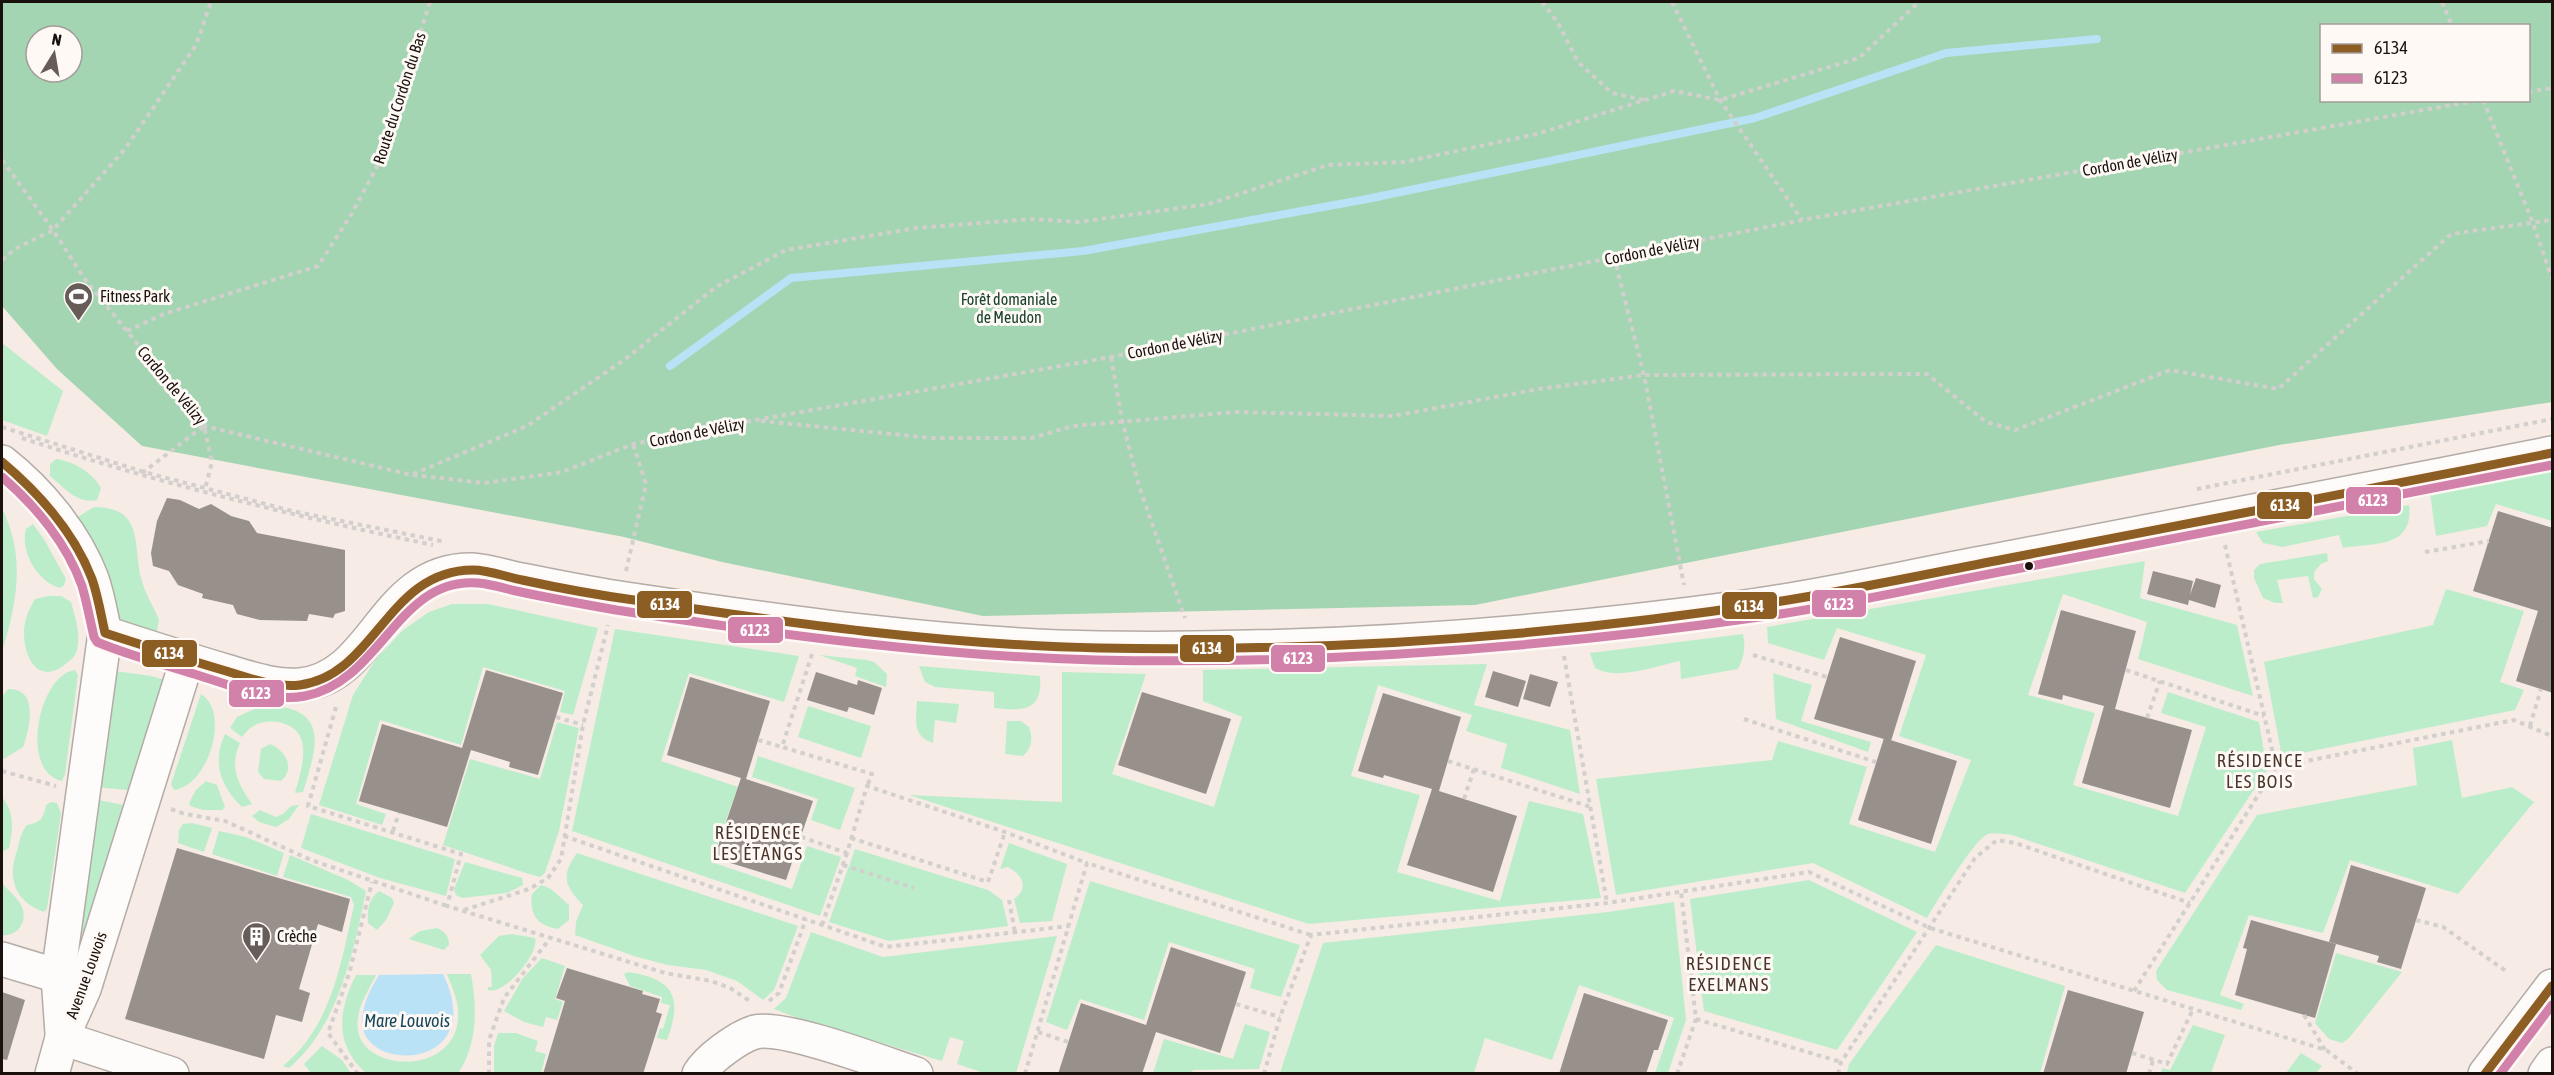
<svg xmlns="http://www.w3.org/2000/svg" width="2554" height="1075" viewBox="0 0 2554 1075" font-family="'Asap Condensed',sans-serif">
	<rect width="100%" height="100%" fill="#f6ebe5"/>
	<!-- green -->
	<g fill="#bcedca">
		<polygon points="2,343 63,391 47,436 2,420"/>
		<path d="M 56,459 C 73,461 93,473 101,488 L 97,500 C 76,504 65,488 50,476 L 50,464 Z"/>
		<polygon points="2552,470 2552,521 2496,504 2487,526 2436,536 2430,493"/>
		<path d="M 2409,505 C 2414,548 2375,543 2343,548 L 2339,535 L 2283,547 L 2263,543 L 2256,532 Z"/>
		<path d="M 94,507 C 144,507 133,544 141,578 C 145,594 153,605 159,620 L 156,635 L 120,623 L 76,518 Z"/>
		<path d="M 2,508 C 26,558 17,601 2,652 Z"/>
		<path d="M 33,524 L 45,541 L 66,579 L 64,585 L 60,588 C 37,582 20,551 26,529 Z"/>
		<polygon points="2327,553 2328,561 2321,564 2314,572 2314,579 2322,589 2318,597 2313,598 2308,576 2277,580 2283,603 2275,603 2263,598 2254,578 2254,570 2260,564"/>
		<path d="M 2145,561 L 2140,598 L 2237,625 L 2253,696 L 2138,659 L 2147,622 L 2063,594 L 2028,695 L 2095,713 L 2073,785 L 2178,816 L 2206,727 L 2161,713 L 2168,692 L 2259,722 L 2267,770 L 2185,893 L 2012,835 C 2005,834 1996,832 1988,834 C 1975,838 1936,903 1927,918 L 1813,863 L 1616,895 L 1596,779 L 1772,760 L 1778,741 L 1867,767 L 1849,824 L 1935,852 L 1971,760 L 1899,736 L 1926,655 L 1837,628 L 1824,660 L 1768,643 L 1767,627 Z"/>
		<polygon points="2446,589 2524,611 2500,682 2524,690 2515,710 2282,757 2264,662 2433,625"/>
		<path d="M 48,596 L 61,596 L 71,602 C 75,617 82,637 76,653 C 74,658 68,662 63,666 C 36,685 23,654 24,630 C 25,618 29,609 35,599 Z"/>
		<polygon points="452,604 488,604 598,628 573,715 560,712 565,691 483,667 461,745 380,720 356,804 386,814 382,825 319,805 353,695 376,659 402,631 429,612"/>
		<polygon points="615,629 799,656 784,702 689,673 661,761 738,787 711,862 792,889 807,846 841,857 820,916 572,831"/>
		<path d="M 1743,634 C 1746,647 1744,657 1738,669 L 1681,679 L 1680,661 C 1654,666 1619,681 1595,668 L 1590,653 Z"/>
		<polygon points="819,655 867,660 874,662 887,674 886,687 855,676 857,668"/>
		<polygon points="1487,664 1474,705 1570,730 1580,794 1501,768 1507,744 1466,731 1472,715 1378,685 1351,776 1420,795 1397,872 1500,901 1529,801 1583,814 1601,898 1309,924 909,795 1062,802 1062,672 1146,674 1112,774 1214,807 1242,717 1203,701 1203,670"/>
		<path d="M 919,666 L 1040,676 C 1043,712 1022,711 994,708 L 994,692 L 935,687 L 925,682 Z"/>
		<path d="M 75,670 L 78,675 L 65,774 L 62,781 C 19,772 38,675 75,670 Z"/>
		<polygon points="108,670 151,676 172,682 139,791 94,787"/>
		<polygon points="1773,673 1812,685 1801,721 1871,742 1868,752 1776,719"/>
		<path d="M 8,689 C 39,688 30,728 23,747 L 2,760 L 2,697 Z"/>
		<path d="M 201,694 C 231,713 208,786 174,790 L 171,784 Z"/>
		<path d="M 917,701 L 959,704 L 956,723 L 935,720 L 933,743 C 912,736 916,720 917,701 Z"/>
		<path d="M 263,705 C 330,707 318,744 303,792 L 295,793 C 299,778 306,758 302,742 C 298,722 268,716 252,727 C 248,729 245,734 242,737 L 230,728 L 237,717 Z"/>
		<polygon points="808,706 871,726 861,758 798,737"/>
		<path d="M 1007,721 L 1021,721 L 1029,727 C 1033,738 1032,748 1023,756 L 1005,754 Z"/>
		<polygon points="557,722 579,728 559,831 545,873 540,877 529,874 443,845 470,759 540,779"/>
		<path d="M 225,734 L 240,743 C 229,767 238,784 252,804 L 242,807 C 220,786 212,762 225,734 Z"/>
		<polygon points="2452,740 2462,798 2512,787 2534,802 2458,894 2350,860 2323,933 2249,915 2220,995 2244,1004 2241,1010 2167,990 2157,980 2156,971 2257,815 2417,785 2413,748"/>
		<path d="M 270,744 C 285,750 296,768 281,781 L 264,779 L 258,772 L 261,749 Z"/>
		<polygon points="758,756 855,788 840,830 811,820 818,799 752,777"/>
		<polygon points="206,781 217,785 225,807 222,810 203,810 190,806 189,803 196,790"/>
		<path d="M 2,797 C 15,813 13,829 9,848 L 2,852 Z"/>
		<polygon points="93,799 134,807 94,936 78,932"/>
		<path d="M 51,802 L 57,803 L 61,813 L 47,909 L 44,912 C 15,902 7,878 17,851 C 20,841 20,834 27,825 C 40,823 44,818 46,805 Z"/>
		<polygon points="299,805 289,819 276,827 259,822 252,816 260,810 276,817 283,814 291,806"/>
		<polygon points="311,814 455,859 446,896 380,878 301,848"/>
		<polygon points="192,823 212,828 204,852 178,843 179,830 183,824"/>
		<polygon points="219,831 246,837 284,853 277,876 212,854"/>
		<path d="M 1009,843 L 1067,864 L 1052,921 L 1020,923 L 1014,899 C 1029,888 1023,875 1008,867 L 1000,869 Z"/>
		<polygon points="855,849 988,890 1002,900 1008,926 889,941 829,922"/>
		<path d="M 577,853 L 798,926 L 774,990 L 763,1000 L 737,981 L 706,970 L 668,965 L 637,957 L 575,935 L 576,922 L 583,905 C 564,886 561,875 577,853 Z"/>
		<path d="M 290,855 L 348,880 L 366,891 C 354,951 338,1027 289,1068 L 283,1066 C 332,1026 341,963 354,905 L 351,897 L 283,877 Z"/>
		<polygon points="465,862 522,878 523,885 507,893 462,898 456,895 454,889"/>
		<polygon points="1809,880 1917,932 1837,1050 1704,1011 1690,899"/>
		<polygon points="1090,881 1300,945 1281,997 1250,988 1255,969 1169,942 1144,1020 1080,999 1067,1030 1046,1022"/>
		<path d="M 3,884 C 9,891 19,899 22,907 C 28,922 17,937 2,935 L 2,886 Z"/>
		<path d="M 541,885 L 551,889 L 569,905 L 569,920 L 558,929 C 538,926 529,915 532,894 Z"/>
		<path d="M 379,891 L 392,898 L 394,903 L 386,920 L 377,930 L 368,923 C 367,910 368,900 379,891 Z"/>
		<polygon points="1674,902 1686,1020 1668,1073 1655,1073 1674,1018 1579,985 1552,1060 1485,1038 1474,1073 1280,1073 1323,943 1608,912"/>
		<path d="M 437,928 C 444,931 449,936 449,945 L 444,950 L 409,939 L 420,931 Z"/>
		<polygon points="811,932 883,957 1057,936 1016,1073 984,1073 957,1064 964,1041 950,1037 942,1061 800,1019 774,1009 786,998"/>
		<path d="M 512,934 L 535,938 C 540,953 504,996 488,990 L 488,987 L 492,987 L 491,970 L 480,955 L 499,936 Z"/>
		<polygon points="1936,945 2065,986 2040,1073 1847,1073 1849,1064"/>
		<polygon points="2336,953 2402,972 2349,1038 2342,1043 2329,1039 2315,1023"/>
		<polygon points="542,958 565,966 555,999 563,1002 557,1020 546,1017 543,1027 524,1022 504,1011 523,978"/>
		<path d="M 628,972 C 674,979 683,997 667,1040 L 657,1038 L 660,1028 L 663,1029 L 670,1005 L 661,1003 L 662,997 L 630,986 L 624,974 Z"/>
		<path d="M 447,974 L 471,974 C 477,1007 478,1042 459,1072 L 458,1074 L 366,1073 C 334,1044 338,1011 356,975 L 376,975 C 367,993 355,1010 358,1031 C 366,1075 464,1075 458,1009 C 457,997 451,985 447,974 Z"/>
		<polygon points="1245,1024 1270,1032 1259,1069 1193,1070 1191,1073 1153,1073 1164,1039 1233,1059"/>
		<polygon points="2193,1025 2225,1035 2211,1073 2161,1073 2162,1068 2170,1070"/>
		<polygon points="498,1033 516,1033 538,1041 535,1051 546,1054 541,1073 494,1073 494,1046"/>
		<polygon points="322,1046 342,1060 351,1073 311,1073 304,1064"/>
		<polygon points="2301,1053 2322,1066 2316,1073 2286,1073"/>
	</g>
	<!-- forest -->
	<path fill="#a4d5b2" fill-rule="evenodd" d="M 2,2 L 2552,2 L 2552,402 L 2279,445 L 1475,605 L 983,616 L 722,562 L 624,537 L 142,446 L 57,369 L 2,306 ZM 2322,26 L 2528,26 L 2528,100 L 2322,100 ZM 36,36 L 72,36 L 72,72 L 36,72 Z"/>
	<!-- water -->
	<path fill="#b9e2f6" d="M 443,974 C 492,1075 349,1075 363,1013 C 365,999 372,987 379,975 Z"/>
	<g fill="none" stroke-linecap="round" stroke-linejoin="round">
		<!-- stream -->
		<polyline stroke="#b9e2f6" stroke-width="8" points="670,366 791,278 1083,251 1367,199 1755,118 1946,53 2097,39"/>
	</g>
	<!-- building -->
	<g fill="#98908b">
		<polygon points="167,498 180,500 199,509 211,504 231,516 249,521 257,533 345,550 345,611 335,614 333,618 309,614 307,621 260,620 237,614 233,605 202,598 203,594 178,585 169,571 153,566 151,553 157,521"/>
		<polygon points="2498,511 2553,528 2553,693 2516,681 2538,611 2473,591"/>
		<polygon points="2153,571 2193,581 2190,595 2196,578 2221,585 2215,608 2189,600 2188,605 2147,594"/>
		<polygon points="2061,610 2136,631 2115,709 2192,730 2170,808 2082,783 2104,706 2063,695 2062,700 2038,694"/>
		<polygon points="1840,637 1916,661 1891,741 1814,719"/>
		<polygon points="486,670 563,693 538,775 509,767 510,762 471,750 447,827 359,801 382,724 462,748"/>
		<polygon points="1493,671 1526,681 1518,707 1485,697"/>
		<polygon points="816,672 857,685 858,680 882,688 874,715 849,707 847,712 807,700"/>
		<polygon points="1530,674 1558,682 1550,707 1523,699"/>
		<polygon points="690,677 770,701 746,779 813,801 786,880 714,858 741,778 667,755"/>
		<polygon points="1142,692 1231,719 1206,794 1118,765"/>
		<polygon points="1383,693 1461,717 1439,791 1517,816 1493,892 1407,865 1432,789 1384,775 1383,778 1358,771"/>
		<polygon points="1884,738 1957,761 1931,844 1858,820"/>
		<polygon points="177,848 350,899 342,932 318,924 299,989 310,993 302,1022 276,1015 264,1059 125,1019"/>
		<polygon points="2351,865 2426,888 2401,969 2377,962 2379,956 2329,942"/>
		<polygon points="2251,920 2336,944 2315,1018 2235,995 2247,949 2243,948"/>
		<polygon points="1171,947 1246,972 1220,1053 1156,1032 1142,1074 1058,1074 1081,1003 1146,1025"/>
		<polygon points="567,968 643,991 642,994 660,999 656,1012 662,1014 643,1074 543,1074 565,1001 556,998"/>
		<polygon points="2068,990 2144,1012 2126,1074 2043,1074"/>
		<polygon points="2,992 25,1000 7,1060 2,1059"/>
		<polygon points="1584,993 1668,1020 1658,1050 1654,1050 1646,1074 1559,1074"/>
	</g>
	<g fill="none" stroke-linecap="round" stroke-linejoin="round">
		<defs>
			<g id="minor">
				<path d="M 2,462 C 39,491 75,534 92,579 C 98,596 101,615 105,633 C 145,646 185,659 226,671 C 250,678 274,687 300,685 C 376,678 382,569 472,570 C 488,571 506,577 521,580 C 559,587 596,595 633,600 C 788,623 943,645 1099,648 C 1315,651 1530,636 1744,607 C 1827,596 1910,576 1993,561 C 2180,526 2366,490 2552,453"/>
				<polyline points="2,959 58,976 77,985"/>
				<polyline points="62,1033 58,976 105,633"/>
				<polyline points="62,1038 172,1074"/>
				<polyline points="52,1074 62,1038 84,989 187,660"/>
				<path d="M 699,1074 C 708,1059 738,1037 755,1032 C 784,1025 883,1063 916,1074"/>
				<polyline points="2485,1074 2552,986"/>
				<polyline points="2545,1074 2552,1064"/>
			</g>
		</defs>
		<!-- minor casing -->
		<use href="#minor" stroke="#b4aba6" stroke-width="36"/>
		<!-- path -->
		<g stroke="#d2cfcd" stroke-width="4" stroke-dasharray="4.5 4.5" stroke-linecap="butt">
			<polyline points="1542,2 1557,21 1578,62 1612,93 1644,100"/>
			<polyline points="1672,2 1720,100 1802,220"/>
			<polyline points="2442,2 2452,26"/>
			<polyline points="2528,92 2552,88"/>
			<polyline points="2483,100 2533,223 2552,279"/>
			<polyline points="2,160 53,230 84,278 204,426 412,475 484,483 562,472 633,444 756,420 1111,357 1802,220 2480,100"/>
			<polyline points="1614,257 1644,375 1684,585"/>
			<polyline points="2,260 15,249 53,230 125,149 196,45 211,2"/>
			<polyline points="127,331 164,314 318,266 351,215 380,161 430,2"/>
			<polyline points="1111,357 1122,420 1139,486 1185,618"/>
			<polyline points="761,421 932,438 1031,438 1073,426 1235,412 1393,416 1539,389 1644,375 1927,374 1986,422 2015,430 2170,370 2278,389 2451,234 2552,220"/>
			<polyline points="2,427 144,472 292,511 446,542"/>
			<path d="M 22,438 C 157,483 294,516 433,545"/>
			<polyline points="142,473 204,426 212,462 205,489"/>
			<polyline points="413,474 527,426 624,360 716,287 786,250 916,228 1032,219 1078,222 1209,204 1328,165 1404,162 1537,134 1674,91 1720,100 1859,58 1919,2"/>
			<polyline points="2197,489 2552,419"/>
			<polyline points="2225,545 2276,767 2514,720 2552,736"/>
			<polyline points="2425,552 2489,541"/>
			<polyline points="626,571 646,484 633,444"/>
			<polyline points="812,654 782,747 872,774 867,786"/>
			<polyline points="1753,655 1827,677"/>
			<polyline points="1564,656 1607,903"/>
			<polyline points="2126,670 2264,716"/>
			<polyline points="336,707 308,806 461,854 447,906 665,973 711,981 730,988 751,1002"/>
			<polyline points="556,717 583,725"/>
			<polyline points="2147,718 2160,681"/>
			<polyline points="1744,719 1876,762"/>
			<polyline points="2530,726 2541,689"/>
			<polyline points="758,740 782,747"/>
			<polyline points="1448,761 1591,807"/>
			<polyline points="2,771 56,786"/>
			<polyline points="1464,799 1474,769"/>
			<polyline points="171,809 185,814 225,821 311,860 447,906"/>
			<polyline points="393,831 399,813"/>
			<polyline points="564,836 886,947 1069,926"/>
			<polyline points="801,837 847,853 867,786 1005,832 1087,863"/>
			<polyline points="851,838 988,882 1005,832"/>
			<polyline points="843,865 914,888"/>
			<polyline points="1009,900 1015,932"/>
			<polyline points="464,910 529,889 548,878 561,859 583,725 608,625"/>
			<polyline points="2416,920 2443,927 2506,971"/>
			<polyline points="822,925 847,853"/>
			<polyline points="2134,991 2276,767"/>
			<polyline points="769,1001 779,993 806,919"/>
			<polyline points="1236,1004 1280,1017"/>
			<polyline points="2304,1015 2325,1050"/>
			<polyline points="1696,1019 1841,1062"/>
			<polyline points="1038,1032 1068,1042"/>
			<polyline points="2132,1053 2167,1064 2193,1009"/>
			<polyline points="358,1074 328,1033 349,974 372,882"/>
			<polyline points="489,1074 489,1040 504,998 551,937"/>
			<polyline points="1025,1074 1087,863 1311,935"/>
			<polyline points="1264,1074 1280,1017 1311,935 1607,903 1809,872 1930,928 2326,1050 2358,1074"/>
			<polyline points="1677,1074 1696,1019 1681,892"/>
			<polyline points="1838,1074 1841,1062 1975,858 1997,840 2015,843 2190,903"/>
			<polyline points="2149,1074 2153,1060"/>
		</g>
		<!-- minor -->
		<use href="#minor" stroke="#fefcfb" stroke-width="33"/>
		<defs>
			<g id="bus-1">
				<path d="M 2,462 C 40,494 74,532 92,579 C 98,596 101,615 105,633 C 145,646 185,659 226,671 C 249,678 275,688 300,685 C 376,675 387,570 473,570 C 489,570 506,577 522,580 C 559,588 597,595 634,600 C 789,623 944,645 1100,648 C 1323,652 1548,637 1769,603 C 1848,591 1926,574 2005,559 C 2188,524 2370,489 2552,453"/>
				<polyline points="2485,1074 2552,986"/>
			</g>
			<g id="bus-2">
				<path d="M 2,477 C 36,506 67,544 82,586 C 87,603 90,620 94,637 L 97,642 C 128,655 162,664 194,674 C 228,684 269,703 305,696 C 381,682 398,576 478,583 C 491,584 503,588 516,591 C 549,598 582,604 616,610 C 774,634 935,656 1095,660 C 1319,665 1545,648 1767,616 C 1850,604 1933,584 2016,569 C 2195,535 2374,501 2552,465"/>
				<polyline points="2500,1074 2552,1005"/>
			</g>
		</defs>
		<!-- bus-1 casing -->
		<use href="#bus-1" stroke="#fff9f6" stroke-width="14"/>
		<!-- bus-2 casing -->
		<use href="#bus-2" stroke="#fff9f6" stroke-width="14"/>
		<!-- bus-1 -->
		<use href="#bus-1" stroke="#8d5e24" stroke-width="9"/>
		<!-- bus-2 -->
		<use href="#bus-2" stroke="#d281aa" stroke-width="9"/>
	</g>
	<!-- icons -->
	<defs>
		<symbol id="stadium-pin" viewBox="-11 -11 22 30"><path d="M0 17L-7.5 6A9.5 9.5 0 1 1 7.5 6Z" fill="#675d58" stroke="#fff9f6"/><path d="M0-5a6.5 5 0 1 0 0 10a6.5 5 0 1 0 0-10ZM-3.5-1.8h7v3.6h-7Z" fill="#fff"/></symbol>
		<symbol id="building-pin" viewBox="-11 -11 22 30"><path d="M0 17L-7.5 6A9.5 9.5 0 1 1 7.5 6Z" fill="#675d58" stroke="#fff9f6"/><path d="M-4-6H4V6H1V3H-1V6H-4ZM-2.5-4.3h1.7v1.8h-1.7ZM.8-4.3h1.7v1.8H.8ZM-2.5-1h1.7V.8h-1.7ZM.8-1h1.7V.8H.8Z" fill="#fff"/></symbol>
	</defs>
	<g fill-rule="evenodd">
		<use href="#stadium-pin" x="62" y="280" width="33" height="45"/>
		<use href="#building-pin" x="240" y="920" width="33" height="45"/>
	</g>
	<!-- markers -->
	<circle fill="#1a110c" stroke="#fff9f6" stroke-width="2" cx="2029" cy="566" r="5"/>
	<g text-anchor="middle" stroke-width="6" stroke-linejoin="round" paint-order="stroke">
		<!-- street labels -->
		<g font-size="16" fill="#1a110c" stroke="#fff9f6">
			<text transform="translate(399 98) rotate(-72)" y="6">Route du Cordon du Bas</text>
			<text transform="translate(2130 162) rotate(-10)" y="6">Cordon de Vélizy</text>
			<text transform="translate(1652 250) rotate(-11)" y="6">Cordon de Vélizy</text>
			<text transform="translate(1175 344) rotate(-11)" y="6">Cordon de Vélizy</text>
			<text transform="translate(172 385) rotate(50)" y="6">Cordon de Vélizy</text>
			<text transform="translate(697 432) rotate(-11)" y="6">Cordon de Vélizy</text>
			<text transform="translate(86 975) rotate(-70)" y="6">Avenue Louvois</text>
		</g>
		<!-- poi labels -->
		<g font-size="16" fill="#1a110c" stroke="#fff9f6" text-anchor="start">
			<text x="100" y="302">Fitness Park</text>
			<text x="277" y="942">Crèche</text>
		</g>
		<!-- park labels -->
		<g font-size="16" fill="#184129" stroke="#fff9f6">
			<text x="1009" y="305">Forêt domaniale<tspan x="1009" dy="18">de Meudon</tspan></text>
		</g>
		<!-- neighbourhood labels -->
		<g font-size="18" letter-spacing="1.5" fill="#493529" stroke="#fff9f6">
			<text x="2260" y="767">RÉSIDENCE<tspan x="2260" dy="21">LES BOIS</tspan></text>
			<text x="758" y="839">RÉSIDENCE<tspan x="758" dy="21">LES ÉTANGS</tspan></text>
			<text x="1729" y="970">RÉSIDENCE<tspan x="1729" dy="21">EXELMANS</tspan></text>
		</g>
		<!-- water labels -->
		<g font-size="18" font-style="italic" fill="#14475c" stroke="#fff9f6">
			<text x="407" y="1027">Mare Louvois</text>
		</g>
	</g>
	<g stroke="#fff9f6" stroke-width="2">
		<rect x="2345" y="486" width="57" height="29" rx="6" fill="#d281aa"/>
		<rect x="2256" y="491" width="57" height="29" rx="6" fill="#8d5e24"/>
		<rect x="1811" y="589" width="56" height="29" rx="6" fill="#d281aa"/>
		<rect x="636" y="590" width="57" height="29" rx="6" fill="#8d5e24"/>
		<rect x="1721" y="591" width="57" height="29" rx="6" fill="#8d5e24"/>
		<rect x="727" y="616" width="57" height="28" rx="6" fill="#d281aa"/>
		<rect x="1179" y="634" width="56" height="29" rx="6" fill="#8d5e24"/>
		<rect x="141" y="639" width="57" height="29" rx="6" fill="#8d5e24"/>
		<rect x="1270" y="644" width="56" height="29" rx="6" fill="#d281aa"/>
		<rect x="228" y="679" width="57" height="29" rx="6" fill="#d281aa"/>
	</g>
	<g font-size="16" text-anchor="middle" font-weight="bold" fill="#fff">
		<text x="2373" y="506">6123</text>
		<text x="2285" y="511">6134</text>
		<text x="1839" y="610">6123</text>
		<text x="665" y="610">6134</text>
		<text x="1749" y="612">6134</text>
		<text x="755" y="636">6123</text>
		<text x="1207" y="654">6134</text>
		<text x="169" y="659">6134</text>
		<text x="1298" y="664">6123</text>
		<text x="256" y="699">6123</text>
	</g>
	<!-- border -->
	<rect width="2554" height="1075" fill="none" stroke="#1a110c" stroke-width="6"/>
	<!-- legend -->
	<rect x="2320" y="24" width="210" height="78" fill="#fff9f6" stroke="#a39c98" stroke-width="1.5"/>
	<rect x="2332" y="44" width="30" height="9" fill="#8d5e24" stroke="#a39c98" stroke-width="1.5"/>
	<text x="2374" y="54" font-size="18" fill="#1a110c">6134</text>
	<rect x="2332" y="74" width="30" height="9" fill="#d281aa" stroke="#a39c98" stroke-width="1.5"/>
	<text x="2374" y="84" font-size="18" fill="#1a110c">6123</text>
	<!-- north arrow -->
	<g transform="translate(54 54) rotate(11)"><circle r="28" fill="#fff9f6" stroke="#a39c98" stroke-width="1.5"/>
	<path d="M0-4.5L10 22L0 15L-10 22Z" fill="#675d58"/>
	<text y="-9" font-size="16" font-weight="bold" text-anchor="middle" fill="#1a110c">N</text>
	</g>
</svg>
